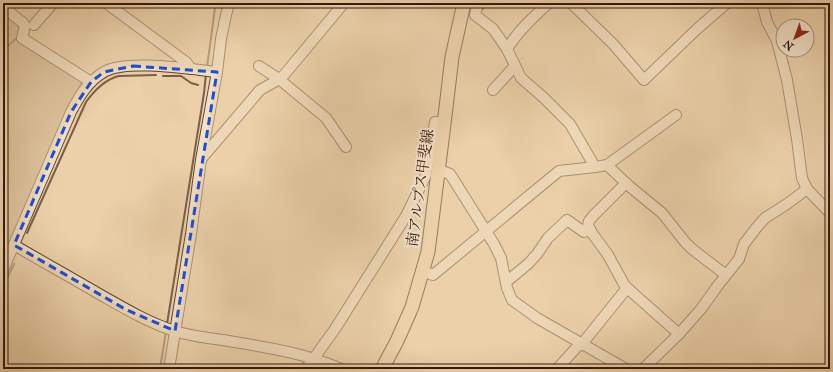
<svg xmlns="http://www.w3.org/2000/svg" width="833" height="372" viewBox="0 0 833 372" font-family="'IM FELL Great Primer','Noto Serif JP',serif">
	<rect width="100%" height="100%" fill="#ebd0a9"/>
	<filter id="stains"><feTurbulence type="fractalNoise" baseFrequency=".005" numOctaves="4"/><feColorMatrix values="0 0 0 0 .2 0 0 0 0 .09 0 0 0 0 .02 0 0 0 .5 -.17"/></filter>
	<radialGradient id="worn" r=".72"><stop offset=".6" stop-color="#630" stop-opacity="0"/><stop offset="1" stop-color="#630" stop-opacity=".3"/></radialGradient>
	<!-- green -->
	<polygon fill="#ccb18d" stroke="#7f644a" points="3,12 21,26 19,34 82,81 72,102 3,256"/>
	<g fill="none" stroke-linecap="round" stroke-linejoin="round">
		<!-- stream -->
		<g stroke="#7b6047" stroke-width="2">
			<polyline points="483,9 485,3"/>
			<polyline points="3,50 18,37"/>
			<polyline points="207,67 215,8 217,3"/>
			<polyline points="163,76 181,76 191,83 198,85"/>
			<path d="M 27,233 L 86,102 C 94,91 106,79 119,76 L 156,75"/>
			<polyline points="3,287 14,264"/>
			<polyline points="167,324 204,93 206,74"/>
			<polyline points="160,369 166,331"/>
		</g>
		<defs>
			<g id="minor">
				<polyline points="106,3 186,62 191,69"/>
				<polyline points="478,3 475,15 493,29 507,49 521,78 544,98 570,124 595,167 607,165 676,115"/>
				<polyline points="571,3 613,44 644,80 697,29 727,3"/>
				<polyline points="762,3 767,22 777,41 787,80 797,139 802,178 807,189 830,213"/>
				<polyline points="3,7 23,23 25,26 22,38 91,82"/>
				<polyline points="34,25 53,3"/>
				<path d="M 507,49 C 518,31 533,17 549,3"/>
				<polyline points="259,66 279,79 326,118 346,147"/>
				<polyline points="493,90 515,66"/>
				<polyline points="202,158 260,90 278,80 284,75 344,3"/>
				<polyline points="607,165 629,186 662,213 685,242 692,249 726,275"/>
				<polyline points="439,170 450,174 494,244 501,258 507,288 512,300 537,318 626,369"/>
				<polyline points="626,183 593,216 589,221 588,226 592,233 608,255 625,286 679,334"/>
				<path d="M 14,245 C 43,262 72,278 101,295 C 124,308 149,323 175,331 C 190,336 207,338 223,340 C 263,347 303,352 341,369"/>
				<path d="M 3,270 L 71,112 C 79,97 88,81 104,72 C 126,59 189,69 217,72"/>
				<polyline points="423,271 433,275 559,171 595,167"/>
				<polyline points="506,282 528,264 537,254 548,238 567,220 584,232 590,229"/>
				<polyline points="169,369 191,234 201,160 217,72 221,39 226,15 229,3"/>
				<polyline points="306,369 335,329 406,216 426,175 435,122 444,124"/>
				<polyline points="557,369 577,347 582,344 627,288"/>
				<polyline points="643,369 679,334 701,309 719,284 739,259 744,244 757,227 765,218 787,204 807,189"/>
			</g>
			<polyline id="major" points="382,369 397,341 412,307 428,252 444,124 452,57 464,3"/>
		</defs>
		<!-- minor casing -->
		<use href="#minor" stroke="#604530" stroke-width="12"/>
		<!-- major casing -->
		<use href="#major" stroke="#321707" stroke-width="15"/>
		<!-- minor -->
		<use href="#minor" stroke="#f2e0c7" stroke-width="10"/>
		<!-- major -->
		<use href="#major" stroke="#ebd0a9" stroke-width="13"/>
	</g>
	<!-- marked area -->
	<path d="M0 0H833V372H0ZM 133,66 L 217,72 L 175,331 L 125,309 L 14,245 L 71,112 L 91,82 L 104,72 Z" fill="#ebd0a9" fill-opacity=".55" fill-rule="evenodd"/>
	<path fill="none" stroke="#1d4ed8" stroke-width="3" stroke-dasharray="8 5" stroke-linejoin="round" d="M 133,66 L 217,72 L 175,331 L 125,309 L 14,245 L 71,112 L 91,82 L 104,72 Z"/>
	<g text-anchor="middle" stroke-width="4" stroke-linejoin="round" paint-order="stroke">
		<!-- street labels -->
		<g font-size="15" fill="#321707" stroke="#f2e0c7">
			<text transform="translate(420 188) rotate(-82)" y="5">南アルプス甲斐線</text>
		</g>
	</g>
	<!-- margin -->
	<rect width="833" height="372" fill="none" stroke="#ebd0a9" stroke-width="16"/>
	<rect x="4" y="4" width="825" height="364" fill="none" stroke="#321707" stroke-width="2"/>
	<rect x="8" y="8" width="817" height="356" fill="none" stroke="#321707"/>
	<!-- north arrow -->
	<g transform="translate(795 38) rotate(221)"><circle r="19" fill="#f2e0c7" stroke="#a5907a"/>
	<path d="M0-3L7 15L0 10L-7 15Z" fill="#8f2418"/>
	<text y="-6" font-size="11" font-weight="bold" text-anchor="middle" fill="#321707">N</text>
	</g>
	<rect width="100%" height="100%" filter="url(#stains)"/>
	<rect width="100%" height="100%" fill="url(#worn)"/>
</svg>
